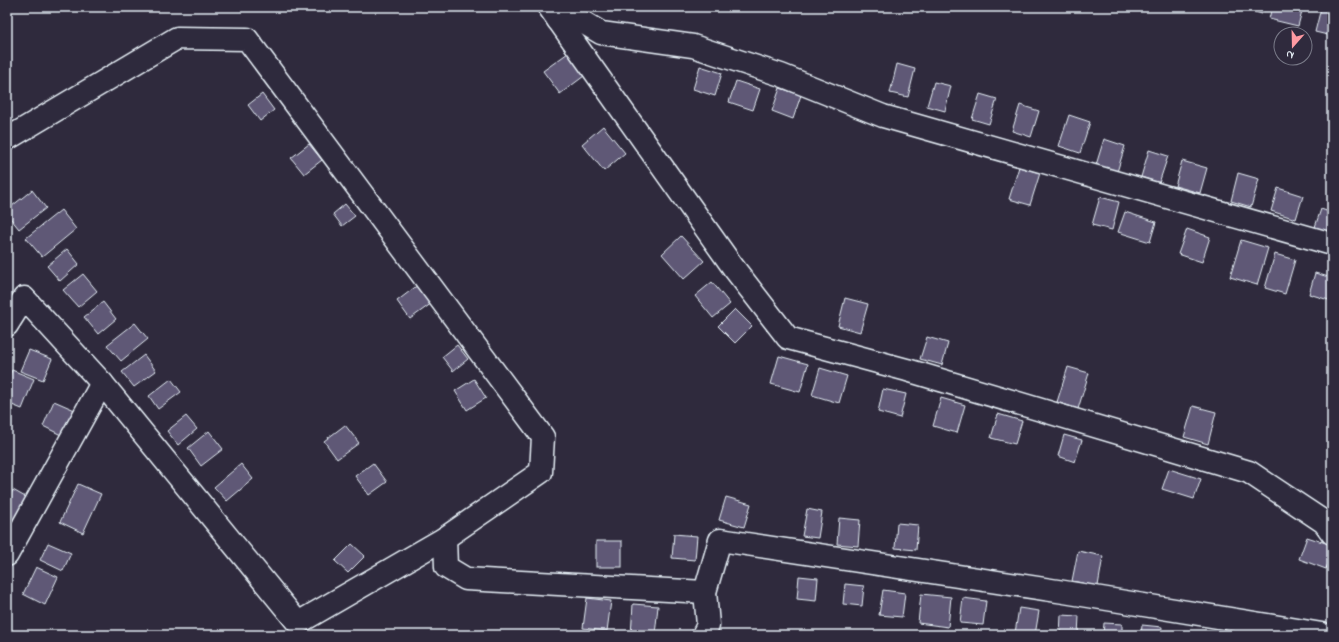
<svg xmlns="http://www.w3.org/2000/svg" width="1339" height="642" viewBox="0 0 1339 642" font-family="'Indie Flower',sans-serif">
	<rect width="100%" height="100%" fill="#2f2a3d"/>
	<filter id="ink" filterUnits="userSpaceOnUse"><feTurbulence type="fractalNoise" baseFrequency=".025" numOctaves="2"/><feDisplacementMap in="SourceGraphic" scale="8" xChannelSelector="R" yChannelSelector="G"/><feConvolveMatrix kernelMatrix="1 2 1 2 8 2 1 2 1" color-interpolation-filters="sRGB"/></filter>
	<g filter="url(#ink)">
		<!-- building -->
		<g fill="#5f5976" stroke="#e8f1f8">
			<polygon points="1237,7 1264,7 1262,14"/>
			<polygon points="1272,7 1303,7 1298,26 1269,19"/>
			<polygon points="1321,8 1332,10 1332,36 1315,32"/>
			<polygon points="568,53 584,76 560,94 543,71"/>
			<polygon points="897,64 915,69 908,97 890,93"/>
			<polygon points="700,66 722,73 715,96 693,89"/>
			<polygon points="736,81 760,89 753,110 729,102"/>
			<polygon points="934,82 951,86 945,111 927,106"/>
			<polygon points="780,88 801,95 793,119 772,111"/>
			<polygon points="262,94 274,110 260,121 248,105"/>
			<polygon points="980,94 997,99 989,124 972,119"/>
			<polygon points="1020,105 1039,111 1031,137 1012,131"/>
			<polygon points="1069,115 1090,122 1080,153 1059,146"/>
			<polygon points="603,126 625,153 604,171 582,144"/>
			<polygon points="1104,139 1125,146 1117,172 1096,165"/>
			<polygon points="309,144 322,160 304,174 291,158"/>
			<polygon points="1149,150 1168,156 1159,183 1141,177"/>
			<polygon points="1182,161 1207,168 1200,193 1175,186"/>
			<polygon points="1019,167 1040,173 1030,205 1009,199"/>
			<polygon points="1238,173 1259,179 1251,207 1231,201"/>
			<polygon points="1278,188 1303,196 1296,219 1271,211"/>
			<polygon points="32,190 46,208 19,229 7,214 7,210"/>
			<polygon points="1100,197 1119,202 1112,230 1092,225"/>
			<polygon points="345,204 355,216 342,226 333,214"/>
			<polygon points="1321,209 1332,213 1332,233 1315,227"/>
			<polygon points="61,210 76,229 42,257 26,238"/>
			<polygon points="1125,212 1156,222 1150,242 1118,232"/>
			<polygon points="1187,229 1210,237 1202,262 1178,254"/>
			<polygon points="681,236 704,261 684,279 662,254"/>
			<polygon points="1241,240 1268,248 1257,285 1230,277"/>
			<polygon points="67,249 79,264 60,281 47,266"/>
			<polygon points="1275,254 1295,260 1285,294 1265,288"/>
			<polygon points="1315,273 1332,278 1332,301 1309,294"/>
			<polygon points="83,274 97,291 78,307 63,290"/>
			<polygon points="712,282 730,304 713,318 695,296"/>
			<polygon points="418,285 432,303 410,319 397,301"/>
			<polygon points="845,298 868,304 860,332 838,326"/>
			<polygon points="103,302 116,319 98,334 84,317"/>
			<polygon points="735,309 752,326 735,343 718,326"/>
			<polygon points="135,323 148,339 121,361 107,345"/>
			<polygon points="927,337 948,343 942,365 920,359"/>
			<polygon points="457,345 468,359 453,371 442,357"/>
			<polygon points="29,350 52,359 43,380 20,371"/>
			<polygon points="144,355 156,371 134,387 122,372"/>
			<polygon points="779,356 808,364 800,392 771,384"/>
			<polygon points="1068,367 1089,373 1078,409 1057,402"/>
			<polygon points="820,368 847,376 839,403 812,395"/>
			<polygon points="12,370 34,379 22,409 7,403 7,382"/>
			<polygon points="171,379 181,392 158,409 149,396"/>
			<polygon points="474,379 486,398 467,410 455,391"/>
			<polygon points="883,389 906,394 900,418 878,412"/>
			<polygon points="941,398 965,405 957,433 933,426"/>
			<polygon points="54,401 77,411 65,437 43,426"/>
			<polygon points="1193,406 1216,412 1208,444 1184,437"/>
			<polygon points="998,414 1022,421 1015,444 991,438"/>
			<polygon points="186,416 197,429 178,445 167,431"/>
			<polygon points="345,425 359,443 337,459 324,441"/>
			<polygon points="209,431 223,449 201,466 188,448"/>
			<polygon points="1064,435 1082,440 1075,462 1058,456"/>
			<polygon points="373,463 387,482 369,495 355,476"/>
			<polygon points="241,464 253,479 227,501 214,487"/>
			<polygon points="1169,469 1201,479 1194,499 1162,489"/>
			<polygon points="78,484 101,494 83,533 60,522"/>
			<polygon points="13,490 27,498 15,522 7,518 7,502"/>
			<polygon points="726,497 751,504 744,527 719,520"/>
			<polygon points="807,509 822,512 818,538 802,536"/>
			<polygon points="839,518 860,520 858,546 837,544"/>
			<polygon points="897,523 918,525 916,550 895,548"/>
			<polygon points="674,534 697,536 695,560 672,558"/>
			<polygon points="1307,537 1332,545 1332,551 1326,569 1299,559"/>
			<rect x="596" y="541" width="26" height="26"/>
			<polygon points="48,543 71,553 63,571 40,560"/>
			<polygon points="352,544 365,556 348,573 335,561"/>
			<polygon points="1078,551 1103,556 1098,586 1072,581"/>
			<polygon points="36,567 58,577 45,605 23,594"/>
			<polygon points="799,576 818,578 816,601 797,599"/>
			<polygon points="845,584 864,586 862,606 843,604"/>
			<polygon points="883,590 905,593 902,617 879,615"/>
			<polygon points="921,594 951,597 948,627 918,623"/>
			<polygon points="587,598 611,601 607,631 583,628"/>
			<polygon points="963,598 986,601 983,625 960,623"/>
			<polygon points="633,604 658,606 655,635 631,635"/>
			<polygon points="1019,608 1039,611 1035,635 1015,633"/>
			<polygon points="1061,615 1079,616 1078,635 1060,635"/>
			<polygon points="1104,623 1122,624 1122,635 1103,635"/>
			<polygon points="1142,625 1162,627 1161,635 1141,635"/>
		</g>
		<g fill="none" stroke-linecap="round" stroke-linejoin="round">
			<defs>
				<g id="minor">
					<polyline points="549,7 733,267 788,338 907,370 1249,472 1324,522 1332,533"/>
					<polyline points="558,20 571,15 601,33 693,46 781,75 883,116 1332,244"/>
					<polyline points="7,139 177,38 247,39 543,437 541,472 445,538 298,623 102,383 24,298 7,325"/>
					<polyline points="445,538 446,567 466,579 705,592"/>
					<polyline points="7,555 102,383"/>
					<polyline points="703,635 708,625 705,592 720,540 1064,592 1328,635"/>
				</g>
			</defs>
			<!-- minor casing -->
			<use href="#minor" stroke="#e8f1f8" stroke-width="25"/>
			<!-- minor -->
			<use href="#minor" stroke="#2f2a3d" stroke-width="22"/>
		</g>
	</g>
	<!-- margin -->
	<rect width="1339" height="642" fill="none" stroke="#2f2a3d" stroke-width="24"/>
	<rect x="12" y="12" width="1315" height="618" fill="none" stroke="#e8f1f8" stroke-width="1.5" filter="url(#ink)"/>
	<!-- north arrow -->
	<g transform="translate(1293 46) rotate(200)"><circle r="19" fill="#2f2a3d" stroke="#797a88"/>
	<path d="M0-3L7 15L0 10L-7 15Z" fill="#ff9aa2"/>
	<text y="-6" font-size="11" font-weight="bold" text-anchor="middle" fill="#e8f1f8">N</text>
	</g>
</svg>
